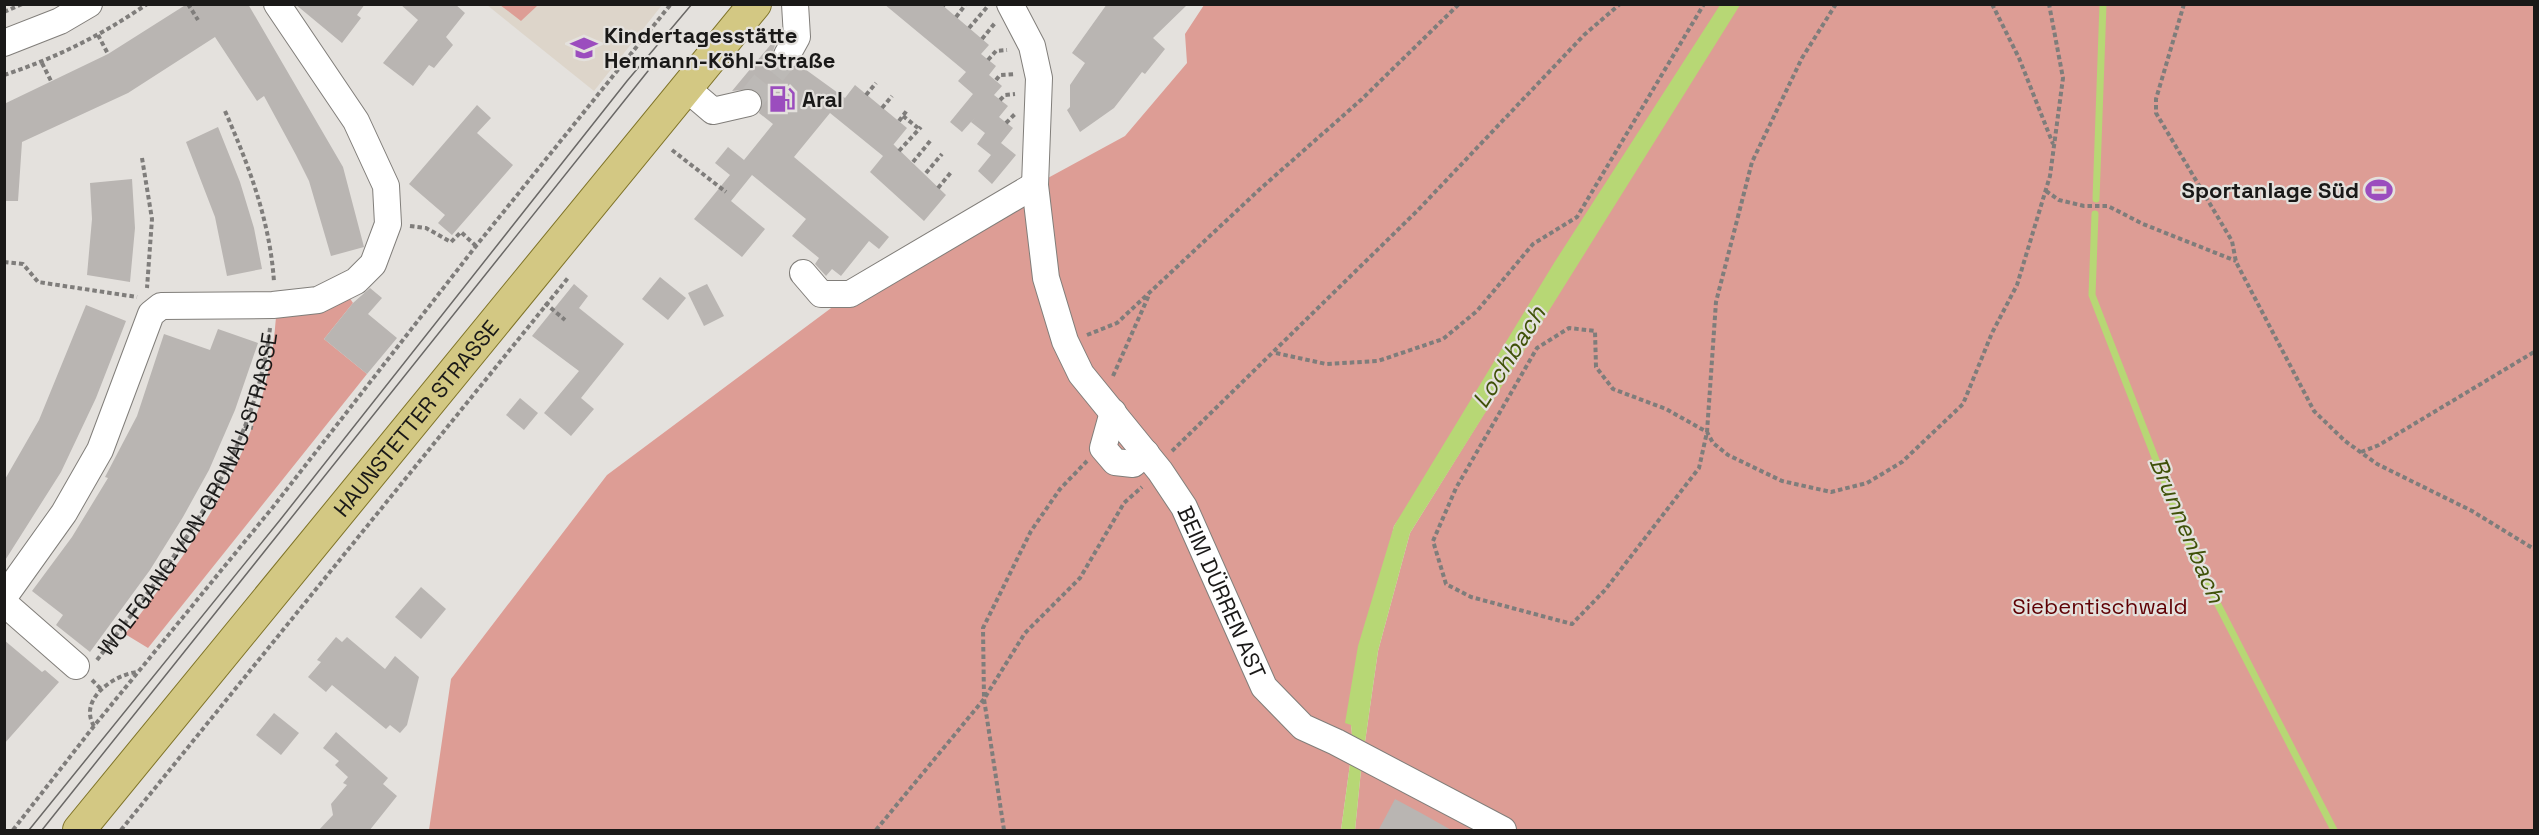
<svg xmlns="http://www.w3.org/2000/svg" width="2539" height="835" viewBox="0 0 2539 835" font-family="'Space Grotesk',sans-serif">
	<rect width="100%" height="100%" fill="#e4e1dd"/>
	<!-- built -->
	<polygon fill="#ddd5ca" points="487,5 662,5 594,91"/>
	<!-- green -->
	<g fill="#dd9d95" fill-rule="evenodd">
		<polygon points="500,5 536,5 537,6 521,21"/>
		<path d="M 1204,5 L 2534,5 L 2534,830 L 1355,830 L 1361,770 L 1350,764 L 1341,830 L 429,830 L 451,679 L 607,475 L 850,294 L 1035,185 L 1125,136 L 1187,63 L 1185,34 ZM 1582,256 L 1410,533 L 1378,651 L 1365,742 L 1352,735 L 1351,724 L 1394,526 Z"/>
		<path d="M 349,297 L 353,303 L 324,339 L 367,374 L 148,648 L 125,634 C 200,537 267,444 276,317 Z"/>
	</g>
	<!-- water -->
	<g fill="#b7d775">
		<polygon points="1720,5 1740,5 1410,533 1378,651 1365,742 1352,735 1351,725 1345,723 1358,646 1394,526 1554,263"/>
		<polygon points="1350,764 1361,770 1355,830 1341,830"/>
	</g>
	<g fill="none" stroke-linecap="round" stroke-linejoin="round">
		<!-- stream -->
		<g stroke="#b7d775" stroke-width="7">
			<polyline points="2096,199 2103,4"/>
			<polyline points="2095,214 2092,295 2194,558 2334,830"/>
		</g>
	</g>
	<!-- building -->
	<g fill="#b9b5b2">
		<polygon points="187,4 248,4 343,167 364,247 331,256 309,181 296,155 264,96 257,101 215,37 128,93 22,142 18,201 4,201 4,104 108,54"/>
		<polygon points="295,4 365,4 357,15 361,18 342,43"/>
		<polygon points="400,4 455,4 465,13 446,37 453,45 434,68 429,65 413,86 383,63 418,20"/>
		<polygon points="884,4 941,4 989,45 981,54 996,66 989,75 1002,86 994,95 1008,106 999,117 1013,128 1001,143 1016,155 992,184 978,171 991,155 977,144 985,133 971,122 978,114 962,132 950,122 973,94 958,81 966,72"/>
		<polygon points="1107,4 1188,4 1153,38 1165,49 1145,74 1142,72 1114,108 1080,132 1067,110 1070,107 1070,85 1085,63 1072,53"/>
		<polygon points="772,43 775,45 772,55 774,62 779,68 788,70 798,64 845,98 855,85 907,128 889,150 893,144 946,195 924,221 870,172 883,156 830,113 794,157 889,237 879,249 869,241 841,276 832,269 826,276 815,264 819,258 792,236 806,219 752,175 731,201 765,229 742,257 694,219 730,175 715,163 728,147 744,160 773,124 759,113 763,100 759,92 752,89 732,91"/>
		<polygon points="477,105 491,118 477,133 513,165 452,235 438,223 445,215 409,184"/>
		<polygon points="218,127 240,182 254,228 262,269 227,276 215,217 186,142"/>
		<polygon points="132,179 135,228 130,282 87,275 92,219 90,183"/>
		<polygon points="660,277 686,298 668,320 642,299"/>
		<polygon points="574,284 588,296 579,308 624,344 581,398 594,409 571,436 544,413 579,371 532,336"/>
		<polygon points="707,284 724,316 704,326 688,293"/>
		<polygon points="370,288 382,298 368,314 397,338 367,374 324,339 353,303"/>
		<polygon points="86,305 126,321 96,398 61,472 4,562 4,481 39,420"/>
		<polygon points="218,329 258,343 235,410 209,470 183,517 150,570 90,652 56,625 63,615 32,591 72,537 108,478 105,477 137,416 164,334 210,350"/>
		<polygon points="520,398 538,413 524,430 506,415"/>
		<polygon points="421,587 446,609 421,639 395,617"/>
		<polygon points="336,637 342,642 347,637 385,669 395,656 419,677 407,725 400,733 390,725 386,729 332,685 326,692 308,677 321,662 317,660"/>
		<polygon points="4,640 42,672 45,670 59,682 4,744"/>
		<polygon points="274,713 299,733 281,755 256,735"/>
		<polygon points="336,732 388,778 383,784 397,796 369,831 318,831 333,815 331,804 347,785 343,783 348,777 335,765 339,761 323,748"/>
		<polygon points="1395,799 1421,813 1453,831 1378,831"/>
	</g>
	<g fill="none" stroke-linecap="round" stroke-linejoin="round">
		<!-- minor-tunnel -->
		<polyline stroke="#bcb9b6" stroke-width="26" stroke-dasharray="26 13" stroke-linecap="butt" points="748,103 787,55"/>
		<defs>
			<g id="minor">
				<path id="s2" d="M 1010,4 L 1032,46 L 1039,78 L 1035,185 L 1046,278 L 1065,341 L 1081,374 L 1160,471 L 1184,507 L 1264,687 L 1303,727 L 1336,742 L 1503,830"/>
				<polyline points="4,43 60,21 89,4"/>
				<polyline points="787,55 797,37 795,4"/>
				<polyline points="686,88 713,111 748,103"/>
				<polyline points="803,273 821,294 850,294 1035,185"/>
				<polyline points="1113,412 1103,448 1115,462 1133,464 1146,453"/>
				<polyline points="4,597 64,513 100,450 151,314 161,306 273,305 318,300 356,281 373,264 388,224 386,186 356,121 277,4"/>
				<polyline points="4,603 76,666"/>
			</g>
			<g id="major">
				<path id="s3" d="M 79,830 L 755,4"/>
			</g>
		</defs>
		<!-- minor casing -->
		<use href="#minor" stroke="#817e7a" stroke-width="28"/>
		<!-- major casing -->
		<use href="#major" stroke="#7f7328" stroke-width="34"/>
		<!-- path -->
		<g stroke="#7f7d7b" stroke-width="4" stroke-dasharray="4.5 3" stroke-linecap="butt">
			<polyline points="188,4 198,20"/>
			<polyline points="1836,4 1802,58 1752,162 1716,302 1707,432 1699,468 1605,590 1572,624 1471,597 1446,584 1433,541 1456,488 1537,348 1569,328 1595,331 1596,367 1613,389 1666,409 1707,432 1713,443 1728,455 1782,481 1831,492 1867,483 1902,462 1963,404 1992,333 2017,285 2050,176 2063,78 2049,4"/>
			<polyline points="1992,4 2019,58 2053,144"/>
			<polyline points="2184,4 2156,99 2156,113 2232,241 2236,262 2314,411 2345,441 2377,464 2472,511 2534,549"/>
			<polyline points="943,6 944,4"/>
			<polyline points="4,12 22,4"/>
			<polyline points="956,17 966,4"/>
			<polyline points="969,28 988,6"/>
			<polyline points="98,35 108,54"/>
			<polyline points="982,39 995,23"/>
			<polyline points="988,60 996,51 1007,50"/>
			<polyline points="42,63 51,81"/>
			<path d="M 4,75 C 56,58 102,35 147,4"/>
			<polyline points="996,80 1000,75 1016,74"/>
			<polyline points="866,95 876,83"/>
			<polyline points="1000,100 1005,95 1015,94"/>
			<polyline points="882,108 892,96"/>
			<path d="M 225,111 C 249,166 270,221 274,282"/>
			<polyline points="903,116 918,128"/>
			<polyline points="899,121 908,109"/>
			<polyline points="1006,123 1016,113"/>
			<polyline points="672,150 726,192"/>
			<polyline points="899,151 921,127"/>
			<polyline points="142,158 152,219 147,288"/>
			<polyline points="913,162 931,140"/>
			<polyline points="926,173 942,154"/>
			<polyline points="938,188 952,171"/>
			<polyline points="2046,191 2059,200 2084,206 2108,206 2143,224 2236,261"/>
			<polyline points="410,226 426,228 451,242 461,232 476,246"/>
			<polyline points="4,262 23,264 38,282 137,297"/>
			<polyline points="545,303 565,320"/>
			<polyline points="1087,335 1117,323 1260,189 1362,99 1459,4"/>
			<polyline points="1276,353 1326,364 1378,361 1443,339 1477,311 1533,244 1577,217 1704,4"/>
			<polyline points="1113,376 1149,295"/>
			<polyline points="244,426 253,428"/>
			<polyline points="1172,451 1418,210 1584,35 1620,4"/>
			<polyline points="2361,452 2379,445 2534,352"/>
			<path id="s1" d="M 97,660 C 173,561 255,456 270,328"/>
			<polyline points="92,680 102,690"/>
			<path d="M 94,726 C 78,700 113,675 137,672"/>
			<polyline points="13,830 94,726 273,507 476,246 671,4"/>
			<polyline points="121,830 568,278"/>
			<polyline points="876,830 984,699 1025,633 1080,578 1124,503 1142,487"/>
			<polyline points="1004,830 984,699 983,628 1031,531 1060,489 1087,461"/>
		</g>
		<!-- minor -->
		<use href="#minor" stroke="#fff" stroke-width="26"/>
		<!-- major -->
		<use href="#major" stroke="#d3c883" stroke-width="32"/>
		<!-- tram -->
		<g stroke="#6a6866" stroke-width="1.5">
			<polyline points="29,830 280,520 627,81 692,4"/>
			<polyline points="42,830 648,71"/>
		</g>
	</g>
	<!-- icons -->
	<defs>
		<symbol id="school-bare" viewBox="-9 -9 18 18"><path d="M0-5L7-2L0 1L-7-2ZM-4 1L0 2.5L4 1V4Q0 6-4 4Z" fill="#9b4dbe" stroke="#e4e1dd" stroke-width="2.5" paint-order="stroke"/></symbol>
		<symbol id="fuel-bare" viewBox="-9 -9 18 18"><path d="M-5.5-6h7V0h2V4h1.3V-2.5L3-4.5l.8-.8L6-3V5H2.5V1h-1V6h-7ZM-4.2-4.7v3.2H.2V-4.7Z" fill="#9b4dbe" stroke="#e4e1dd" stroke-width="2.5" paint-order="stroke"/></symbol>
		<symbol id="stadium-bare" viewBox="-9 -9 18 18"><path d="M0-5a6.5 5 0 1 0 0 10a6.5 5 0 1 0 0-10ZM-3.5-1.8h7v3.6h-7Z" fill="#9b4dbe" stroke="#e4e1dd" stroke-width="2.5" paint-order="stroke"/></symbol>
	</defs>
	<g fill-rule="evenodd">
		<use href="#school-bare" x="565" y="29" width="38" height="38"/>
		<use href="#fuel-bare" x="763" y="80" width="38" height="38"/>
		<use href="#stadium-bare" x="2360" y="171" width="38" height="38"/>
	</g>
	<g text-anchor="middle" stroke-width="4.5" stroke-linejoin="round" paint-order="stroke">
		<!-- poi labels -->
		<g font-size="22" font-weight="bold" fill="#1a1918" stroke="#e4e1dd" text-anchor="start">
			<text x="604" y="43">Kindertagesstätte<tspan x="604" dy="25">Hermann-Köhl-Straße</tspan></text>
			<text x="802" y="107">Aral</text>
			<text x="2359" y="198" text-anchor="end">Sportanlage Süd</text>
		</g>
		<!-- street labels -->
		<g font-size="22" fill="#1a1918" stroke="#e4e1dd">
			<text dy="8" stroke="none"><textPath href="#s3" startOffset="532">HAUNSTETTER STRASSE</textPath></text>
			<text dy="8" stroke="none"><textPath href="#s1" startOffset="192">WOLFGANG-VON-GRONAU-STRASSE</textPath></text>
			<text dy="8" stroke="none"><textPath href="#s2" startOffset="645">BEIM DÜRREN AST</textPath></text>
		</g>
		<!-- park labels -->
		<g font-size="22" fill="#5f0004" stroke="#e4e1dd">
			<text x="2100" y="614">Siebentischwald</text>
		</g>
		<!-- water labels -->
		<g font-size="24" font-style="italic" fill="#3f5108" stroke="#e4e1dd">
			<text transform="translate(1509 357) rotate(-58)" y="8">Lochbach</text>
			<text transform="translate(2187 530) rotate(67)" y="8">Brunnenbach</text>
		</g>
	</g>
	<!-- border -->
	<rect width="2539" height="835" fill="none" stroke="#1a1918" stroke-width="12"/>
</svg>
